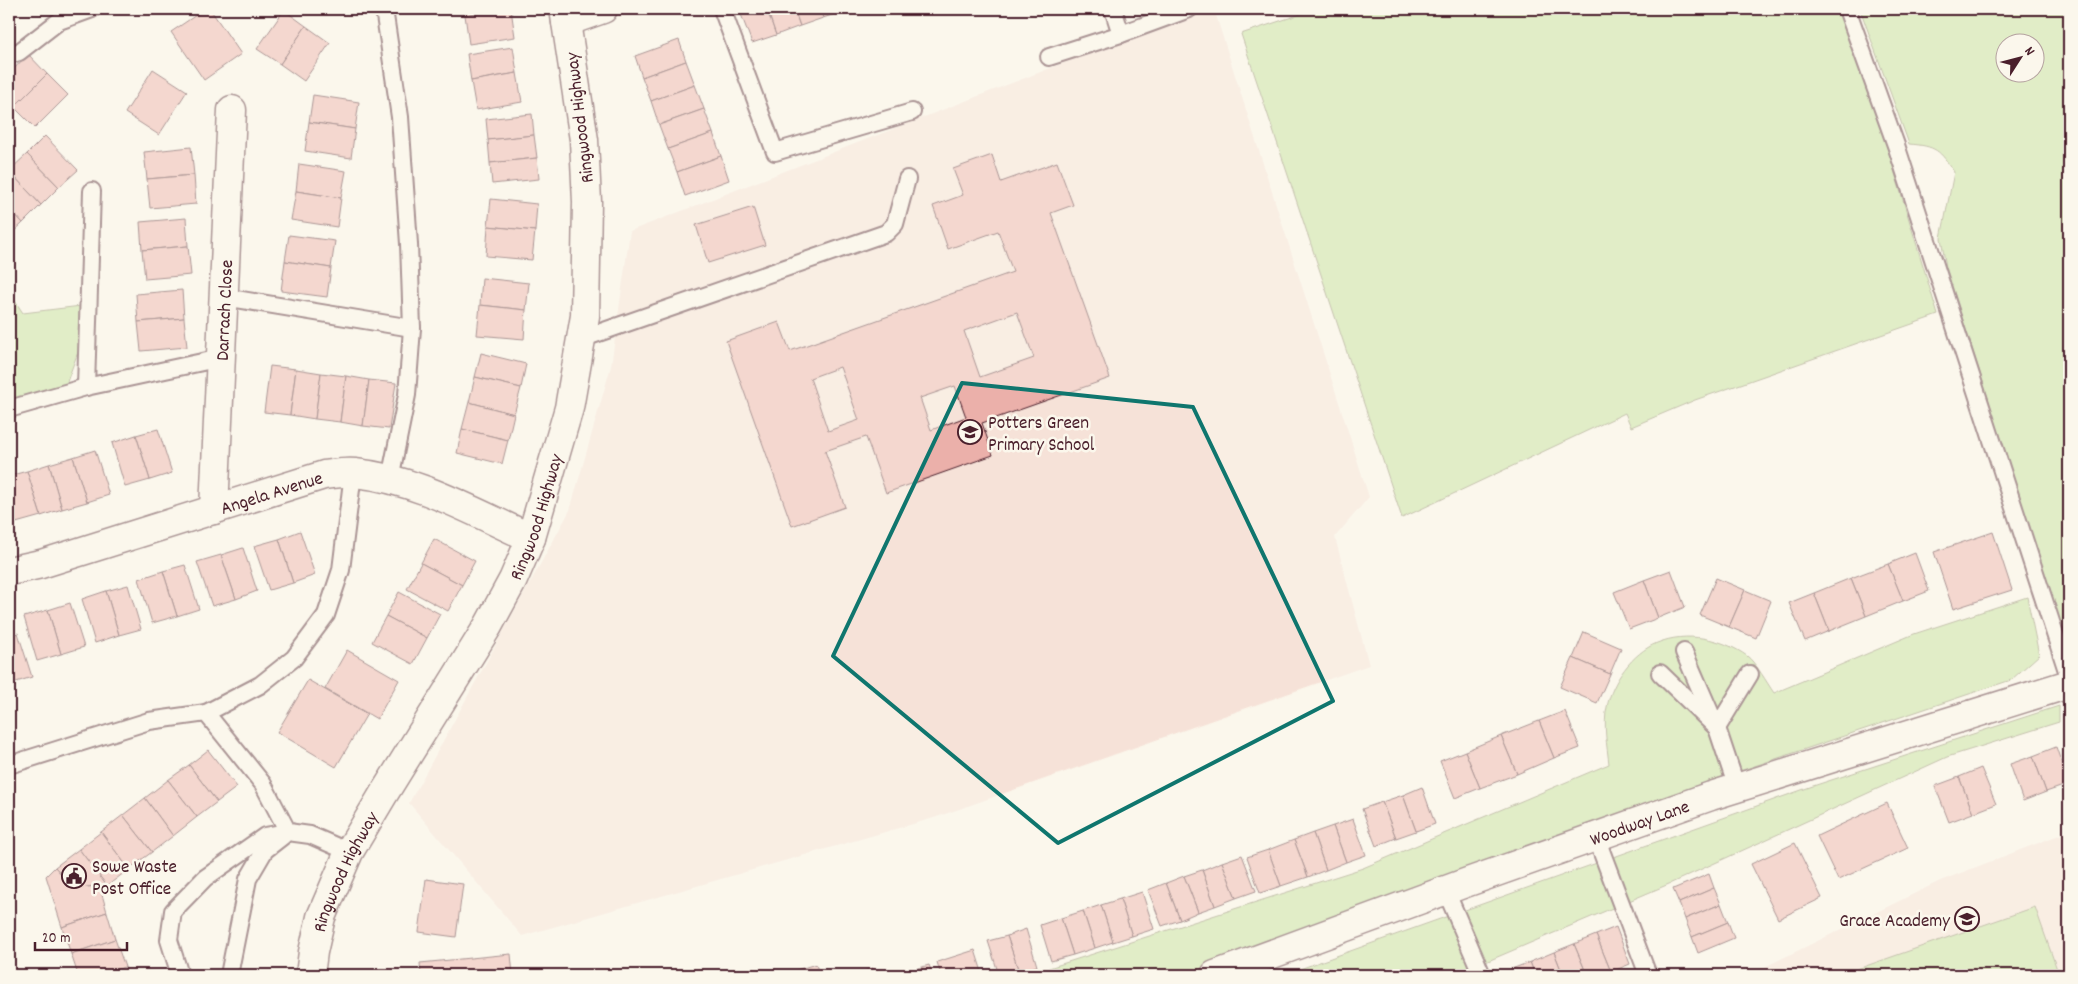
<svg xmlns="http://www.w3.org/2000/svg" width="2078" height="984" viewBox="0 0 2078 984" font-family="Dekko,sans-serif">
	<rect width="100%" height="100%" fill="#fbf7ec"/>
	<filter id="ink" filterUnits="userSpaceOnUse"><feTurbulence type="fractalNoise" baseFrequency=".02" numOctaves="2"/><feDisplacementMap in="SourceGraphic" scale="10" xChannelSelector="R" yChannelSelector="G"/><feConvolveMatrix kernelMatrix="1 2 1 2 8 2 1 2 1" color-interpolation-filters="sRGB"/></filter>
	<g filter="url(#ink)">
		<!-- built -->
		<g fill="#f6e2d8">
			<polygon points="1203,9 1214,9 1369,497 1335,537 1369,665 934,818 522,936 409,803 570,510 611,366 630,231"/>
			<polygon points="2069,831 2069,975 1748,975 1940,881"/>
		</g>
		<!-- green -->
		<g fill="#c0e19a" stroke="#858062" fill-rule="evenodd">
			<polygon points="1316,9 1845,9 1938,315 1695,400 1631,427 1625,413 1402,518 1241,34"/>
			<path d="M 1860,9 L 2069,9 L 2069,641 L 2062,629 L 1946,267 L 1941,238 L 1954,172 C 1940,150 1936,146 1909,144 ZM 2036,42 L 2036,72 L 2006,72 L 2006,42 Z"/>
			<polygon points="9,292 23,313 81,306 78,352 65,387 9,404"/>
			<path d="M 2027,597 L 2039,655 L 2011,680 L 1698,785 L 1185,975 L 1027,975 L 1363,868 L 1609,764 C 1607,746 1603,724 1607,707 C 1612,682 1632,653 1657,643 C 1686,631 1722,638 1747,656 C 1756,663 1767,683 1774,693 L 1914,634 Z"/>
			<polygon points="2059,706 2059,722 1947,757 1669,884 1455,975 1283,975 1810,787"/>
			<polygon points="2035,907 2059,975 1840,975"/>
		</g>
		<!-- building -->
		<g fill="#ebb0aa" stroke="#4a1f2b" fill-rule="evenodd">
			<polygon points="205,9 210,9 241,54 204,80 171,32"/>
			<polygon points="463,9 503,9 465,15"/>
			<polygon points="503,9 511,9 515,37 469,44 465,15"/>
			<polygon points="739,9 767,9 776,35 752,43"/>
			<polygon points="767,9 794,9 800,26 776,35"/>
			<polygon points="794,9 820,9 823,18 800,26"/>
			<polygon points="820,9 847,9 847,10 823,18"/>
			<polygon points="284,10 306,26 280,64 257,49"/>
			<polygon points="306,26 330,43 304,81 280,64"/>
			<polygon points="679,40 686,61 642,77 635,56"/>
			<polygon points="513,47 517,73 471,81 467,54"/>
			<polygon points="28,54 47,74 14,107 9,101 9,74"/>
			<polygon points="686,61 695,85 651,101 642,77"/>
			<polygon points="153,69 187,91 159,135 125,113"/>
			<polygon points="517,73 522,102 476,110 471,81"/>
			<polygon points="47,74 68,95 35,128 14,107"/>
			<polygon points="695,85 704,109 659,125 651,101"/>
			<polygon points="313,95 359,102 355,129 309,122"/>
			<polygon points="704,109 713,133 668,149 659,125"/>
			<polygon points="532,114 534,135 488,140 486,119"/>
			<polygon points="309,122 355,129 351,158 305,151"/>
			<polygon points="713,133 721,156 677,172 668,149"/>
			<polygon points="534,135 537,158 490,163 488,140"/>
			<polygon points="45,136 78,170 59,187 27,154"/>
			<polygon points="191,147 194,175 147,179 144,152"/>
			<polygon points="27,154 59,187 41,205 9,171"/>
			<path d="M 992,155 L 1001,182 L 1057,162 L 1073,205 L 1051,213 L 1110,378 L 982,423 L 993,455 L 886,493 L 866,437 L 825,451 L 845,507 L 792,526 L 726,341 L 779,322 L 790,351 L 1013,272 L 998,231 L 948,249 L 933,206 L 963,195 L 953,169 ZM 1017,312 L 1034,358 L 980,377 L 964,331 ZM 840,367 L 859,420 L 828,431 L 810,378 ZM 955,386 L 966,417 L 931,430 L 920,398 Z"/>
			<polygon points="721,156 729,180 685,196 677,172"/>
			<polygon points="537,158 539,179 492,184 490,163"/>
			<polygon points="299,164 346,171 341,198 296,191"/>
			<polygon points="9,171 41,205 23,223 9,208"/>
			<polygon points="194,175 196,204 150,208 147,179"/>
			<polygon points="296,191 341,198 337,227 291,220"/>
			<polygon points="491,199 537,204 535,231 488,226"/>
			<polygon points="753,207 765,245 708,263 696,225"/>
			<polygon points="9,208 23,223 9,236"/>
			<polygon points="186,218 188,246 142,250 140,222"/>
			<polygon points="488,226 535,231 532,260 486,256"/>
			<polygon points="289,235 335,241 331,268 285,261"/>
			<polygon points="188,246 191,275 145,279 142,250"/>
			<polygon points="285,261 331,268 327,297 281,291"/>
			<polygon points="482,278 529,283 526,310 480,305"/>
			<polygon points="182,290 184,318 138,322 136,294"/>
			<polygon points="480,305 526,310 524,339 477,335"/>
			<polygon points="184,318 187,347 141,351 138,322"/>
			<polygon points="481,353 526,364 521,388 475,377"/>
			<polygon points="270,366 296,369 290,415 264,412"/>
			<polygon points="296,369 321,373 315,419 290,415"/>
			<polygon points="321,373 346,376 340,422 315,419"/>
			<polygon points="346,376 369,380 363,426 340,422"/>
			<polygon points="475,377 521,388 514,414 469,402"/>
			<polygon points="369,380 396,383 389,429 363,426"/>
			<polygon points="469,402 514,414 508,440 462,429"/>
			<polygon points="158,429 172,473 150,480 136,435"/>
			<polygon points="462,429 508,440 502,464 457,453"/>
			<polygon points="136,435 150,480 125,487 112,443"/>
			<polygon points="95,450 109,495 87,502 73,457"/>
			<polygon points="73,457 87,502 62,509 49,464"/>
			<polygon points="49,464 62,509 41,516 27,471"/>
			<polygon points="27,471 41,516 16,523 9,500 9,476"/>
			<polygon points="300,531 315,575 293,583 279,539"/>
			<polygon points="1993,532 2012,590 1953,609 1934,552"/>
			<polygon points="279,539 293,583 269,590 254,546"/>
			<polygon points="434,539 475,561 462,585 421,563"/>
			<polygon points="243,548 257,591 236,599 221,555"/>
			<polygon points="1915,553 1929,591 1903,601 1888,564"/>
			<polygon points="221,555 236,599 212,606 197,562"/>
			<polygon points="421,563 462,585 448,611 407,589"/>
			<polygon points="1888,564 1903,601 1866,616 1851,578"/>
			<polygon points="185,565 199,609 177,616 163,571"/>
			<polygon points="1671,570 1685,607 1658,618 1644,580"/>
			<polygon points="163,571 177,616 152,623 139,579"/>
			<polygon points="1716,578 1745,590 1729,627 1700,615"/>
			<polygon points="1851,578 1866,616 1829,631 1814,593"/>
			<polygon points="1644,580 1658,618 1629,629 1614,592"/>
			<polygon points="128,585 141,629 119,635 106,591"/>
			<polygon points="1745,590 1771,601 1756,638 1729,627"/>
			<polygon points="106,591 119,635 95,643 82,599"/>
			<polygon points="399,592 440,614 427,638 386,616"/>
			<polygon points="1814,593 1829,631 1805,641 1789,603"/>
			<polygon points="70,603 84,647 61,654 48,610"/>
			<polygon points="48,610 61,654 37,661 24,617"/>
			<polygon points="386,616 427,638 413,664 372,642"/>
			<polygon points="1584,632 1621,648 1610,674 1573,658"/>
			<polygon points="18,633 32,677 10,684 9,636"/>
			<polygon points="347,650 399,680 377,719 325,689"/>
			<polygon points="1573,658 1610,674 1597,703 1560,687"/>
			<polygon points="308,680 367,714 336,767 277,732"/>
			<polygon points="1565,711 1580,748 1554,758 1539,721"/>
			<polygon points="1539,721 1554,758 1517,774 1501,736"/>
			<polygon points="1501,736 1517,774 1480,788 1465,751"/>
			<polygon points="2056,747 2069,784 2046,792 2033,756"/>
			<polygon points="208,750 237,787 217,802 189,765"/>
			<polygon points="1465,751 1480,788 1455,798 1440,761"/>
			<polygon points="2033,756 2046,792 2023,801 2010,764"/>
			<polygon points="189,765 217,802 197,817 168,780"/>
			<polygon points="1981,768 1996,804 1973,813 1959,777"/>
			<polygon points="1959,777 1973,813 1949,822 1935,786"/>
			<polygon points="168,780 197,817 173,836 145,798"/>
			<polygon points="1422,787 1435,824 1416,831 1403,795"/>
			<polygon points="1403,795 1416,831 1396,838 1382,802"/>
			<polygon points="145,798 173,836 152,852 123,815"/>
			<polygon points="1382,802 1396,838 1376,846 1362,809"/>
			<polygon points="1887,803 1908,848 1838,880 1817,836"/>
			<polygon points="123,815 152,852 129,869 101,832"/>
			<polygon points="1353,819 1366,855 1346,862 1333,826"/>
			<polygon points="1333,826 1346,862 1326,870 1313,833"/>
			<polygon points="101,832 129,869 107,886 79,849"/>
			<polygon points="1313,833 1326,870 1308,877 1294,840"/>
			<polygon points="1294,840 1308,877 1281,886 1268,850"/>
			<polygon points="1795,843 1822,898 1778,919 1751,864"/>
			<polygon points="79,849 107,886 101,891 95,886 74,889 55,867"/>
			<polygon points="1268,850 1281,886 1260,893 1247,857"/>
			<polygon points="1242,855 1256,891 1236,898 1222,862"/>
			<polygon points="1222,862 1236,898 1215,906 1202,870"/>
			<polygon points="55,867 74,889 95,886 101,891 107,912 62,927 46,876"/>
			<polygon points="1202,870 1215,906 1198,912 1184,876"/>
			<polygon points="1709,874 1714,888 1679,903 1673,889"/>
			<polygon points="1184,876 1198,912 1180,920 1166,883"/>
			<polygon points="426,879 463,884 456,937 419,932"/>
			<polygon points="1166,883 1180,920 1162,926 1148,890"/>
			<polygon points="1714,888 1721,904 1685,919 1679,903"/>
			<polygon points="1142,892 1154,929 1132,936 1120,899"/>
			<polygon points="1120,899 1132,936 1113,942 1101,905"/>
			<polygon points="1721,904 1728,922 1692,937 1685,919"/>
			<polygon points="1101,905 1113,942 1095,948 1083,911"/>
			<polygon points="1083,911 1095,948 1073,955 1061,918"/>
			<polygon points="107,912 115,939 71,954 62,927"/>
			<polygon points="1061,918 1073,955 1051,961 1040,925"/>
			<polygon points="1728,922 1734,938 1698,953 1692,937"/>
			<polygon points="1616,927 1630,964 1611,972 1596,935"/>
			<polygon points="1026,929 1037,966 1019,972 1007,936"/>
			<polygon points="1596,935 1611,972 1601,975 1587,975 1574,944"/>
			<polygon points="1007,936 1019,972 1010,975 999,975 988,941"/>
			<polygon points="115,939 125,967 100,975 78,975 71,954"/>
			<polygon points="1574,944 1587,975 1563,975 1554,952"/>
			<polygon points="975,950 983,975 941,975 937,962"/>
			<polygon points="1554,952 1563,975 1535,975 1530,962"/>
			<polygon points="511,954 513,975 421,975 420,963"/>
			<polygon points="1530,962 1535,975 1512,975 1509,970"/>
			<polygon points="816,964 819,975 780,975"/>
			<polygon points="929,965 933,975 895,975"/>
			<polygon points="125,967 128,975 100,975"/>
			<polygon points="873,968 875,975 849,975"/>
			<polygon points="1509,970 1512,975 1495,975"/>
		</g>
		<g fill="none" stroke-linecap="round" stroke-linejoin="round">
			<defs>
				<g id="lane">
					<polyline points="384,9 400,117 409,244 412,328 407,395 390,479"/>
					<polyline points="722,9 775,152 912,112"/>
					<polyline points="1847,9 1897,148 2069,677"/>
					<polyline points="1121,34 1189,9"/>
					<polyline points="9,55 19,52 59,21 92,9"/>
					<polyline points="1049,57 1121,34 1113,9"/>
					<polyline points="92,191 86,387 221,358"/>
					<polyline points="224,297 412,328"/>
					<polyline points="581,339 886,233 895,224 907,179"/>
					<polyline points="9,409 86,387"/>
					<polyline points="1684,652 1717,728 1737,788"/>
					<polyline points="1660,673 1717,728 1750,674"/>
					<polyline points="9,765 149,721 206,713"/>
					<polyline points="288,832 263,784 206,713 260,685 294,658 326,615 341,570 353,473"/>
					<polyline points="1596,837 1648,975"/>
					<polyline points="1446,891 1482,975"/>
					<polyline points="180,975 169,940 173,911 205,878 265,836 288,832 310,835 349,852"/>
					<polyline points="229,975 248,879 265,850 283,836"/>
				</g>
				<g id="street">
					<polyline points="566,22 603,9"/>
					<path id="s1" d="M 214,510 L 232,110"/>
					<path id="s2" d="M 9,571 L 41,564 L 324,475 C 334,474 345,472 355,473 C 417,479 475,513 531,538"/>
					<path id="s3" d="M 1215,975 L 1468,882 L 1711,796 L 2069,684"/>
				</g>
				<g id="secondary">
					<path id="s4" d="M 310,975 L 313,952 L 321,917 L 349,852 L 383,795 L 488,626 L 513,580 L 531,538 L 569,408 L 585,316 L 587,202 L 584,140 L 564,9"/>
				</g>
			</defs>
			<!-- lane casing -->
			<use href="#lane" stroke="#4a1f2b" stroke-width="20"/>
			<!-- street casing -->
			<use href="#street" stroke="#4a1f2b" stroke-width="31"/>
			<!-- secondary casing -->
			<use href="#secondary" stroke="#4a1f2b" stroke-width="31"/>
			<!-- lane -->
			<use href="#lane" stroke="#fbf7ec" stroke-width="16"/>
			<!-- street -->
			<use href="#street" stroke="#fbf7ec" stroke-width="28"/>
			<!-- secondary -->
			<use href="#secondary" stroke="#fbf7ec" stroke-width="28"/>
		</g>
	</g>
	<!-- marked area -->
	<path d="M0 0H2078V984H0ZM 962,383 L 1193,407 L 1333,701 L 1058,843 L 833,656 Z" fill="#fbf7ec" fill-opacity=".55" fill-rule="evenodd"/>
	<path fill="none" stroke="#0f766e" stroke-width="4" stroke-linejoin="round" d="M 962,383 L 1193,407 L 1333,701 L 1058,843 L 833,656 Z"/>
	<!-- icons -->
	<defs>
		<symbol id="school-ring" viewBox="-11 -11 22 22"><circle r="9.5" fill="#fbf7ec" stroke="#4a1f2b" stroke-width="1.5"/><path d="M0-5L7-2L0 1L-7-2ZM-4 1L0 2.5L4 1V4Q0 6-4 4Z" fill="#4a1f2b"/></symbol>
		<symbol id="civic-ring" viewBox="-11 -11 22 22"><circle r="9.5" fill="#fbf7ec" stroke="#4a1f2b" stroke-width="1.5"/><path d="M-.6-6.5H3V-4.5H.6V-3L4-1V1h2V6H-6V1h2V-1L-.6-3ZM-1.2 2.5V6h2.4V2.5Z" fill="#4a1f2b"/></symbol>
	</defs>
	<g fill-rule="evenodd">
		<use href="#school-ring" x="956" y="418" width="28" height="28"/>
		<use href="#civic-ring" x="60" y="862" width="28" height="28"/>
		<use href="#school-ring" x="1953" y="905" width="28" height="28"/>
	</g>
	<g text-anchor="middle" stroke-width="5" stroke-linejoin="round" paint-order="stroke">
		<!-- street labels -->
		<g font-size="19" fill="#4a1f2b" stroke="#fbf7ec">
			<text transform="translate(578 118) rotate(-97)" y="7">Ringwood Highway</text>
			<text dy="7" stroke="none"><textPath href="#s1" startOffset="200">Darrach Close</textPath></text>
			<text dy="7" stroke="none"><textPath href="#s2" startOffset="274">Angela Avenue</textPath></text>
			<text dy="7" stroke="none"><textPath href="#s4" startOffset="515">Ringwood Highway</textPath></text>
			<text dy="7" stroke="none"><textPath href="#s3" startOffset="451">Woodway Lane</textPath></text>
			<text dy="7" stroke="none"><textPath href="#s4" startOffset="110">Ringwood Highway</textPath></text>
		</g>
		<!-- poi labels -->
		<g font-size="19" fill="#4a1f2b" stroke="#fbf7ec" text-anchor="start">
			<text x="988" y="428">Potters Green<tspan x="988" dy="22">Primary School</tspan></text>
			<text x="92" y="872">Sowe Waste<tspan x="92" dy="22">Post Office</tspan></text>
			<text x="1950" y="926" text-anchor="end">Grace Academy</text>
		</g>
	</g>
	<!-- margin -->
	<rect width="2078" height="984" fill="none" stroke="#fbf7ec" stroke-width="30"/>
	<rect x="15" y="15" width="2048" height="954" fill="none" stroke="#4a1f2b" stroke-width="2" filter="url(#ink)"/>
	<!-- north arrow -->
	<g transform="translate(2020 58) rotate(54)"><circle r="24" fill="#fbf7ec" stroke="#b4a19f"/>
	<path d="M0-4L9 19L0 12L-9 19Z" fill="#4a1f2b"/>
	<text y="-8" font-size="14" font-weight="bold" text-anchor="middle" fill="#4a1f2b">N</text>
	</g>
	<!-- scale -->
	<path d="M35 942v8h92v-8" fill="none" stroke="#4a1f2b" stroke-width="2.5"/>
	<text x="42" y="942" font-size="15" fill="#4a1f2b" stroke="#fbf7ec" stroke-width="4" paint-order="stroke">20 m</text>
</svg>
